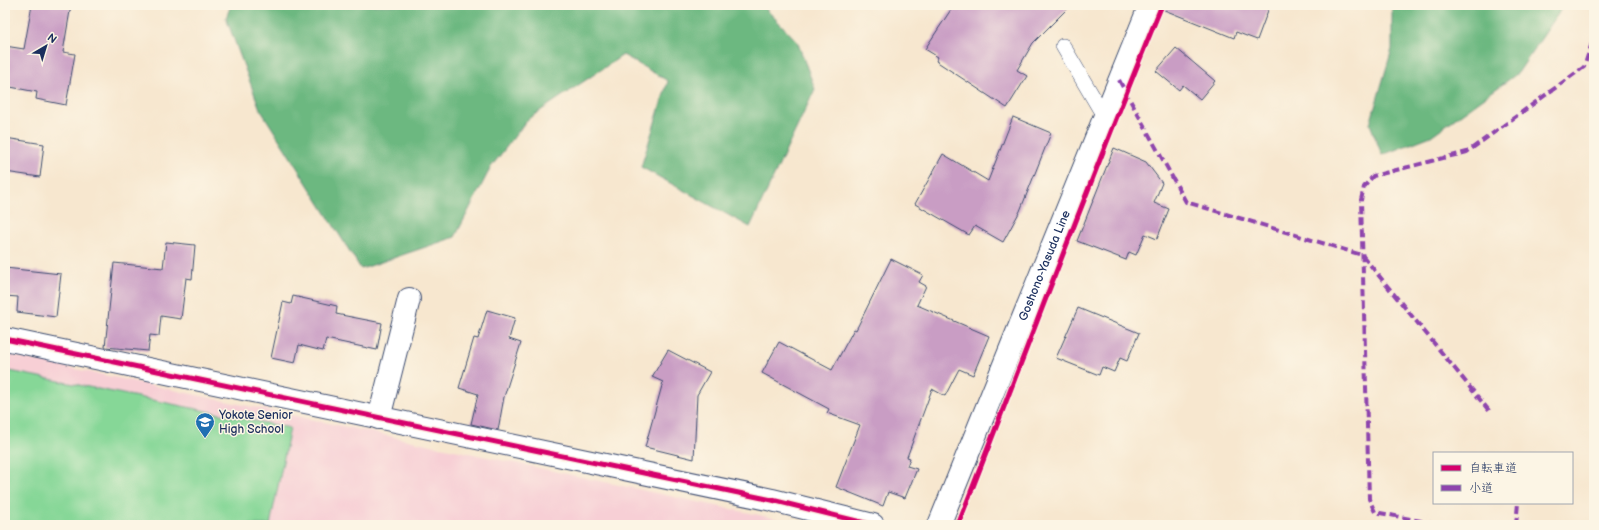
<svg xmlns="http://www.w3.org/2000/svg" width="1599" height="530" viewBox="0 0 1599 530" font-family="'Balsamiq Sans','Klee One',sans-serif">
	<rect width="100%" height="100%" fill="#fcf5e5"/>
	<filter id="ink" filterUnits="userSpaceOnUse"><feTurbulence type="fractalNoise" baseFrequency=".025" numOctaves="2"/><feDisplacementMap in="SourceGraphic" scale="8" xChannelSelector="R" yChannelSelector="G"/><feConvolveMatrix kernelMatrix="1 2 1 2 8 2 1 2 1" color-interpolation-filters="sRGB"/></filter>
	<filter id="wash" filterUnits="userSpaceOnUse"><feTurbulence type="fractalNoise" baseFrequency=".012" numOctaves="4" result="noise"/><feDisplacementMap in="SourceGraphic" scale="16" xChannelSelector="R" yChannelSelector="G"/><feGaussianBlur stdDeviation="0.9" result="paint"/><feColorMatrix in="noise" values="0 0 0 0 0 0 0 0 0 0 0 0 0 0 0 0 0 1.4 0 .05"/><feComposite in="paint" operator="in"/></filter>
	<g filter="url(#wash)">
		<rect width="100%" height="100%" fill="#f7e7cf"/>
		<!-- built -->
		<polygon fill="#f7cfd5" points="5,354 806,525 5,525"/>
		<!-- green -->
		<polygon fill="#86d797" stroke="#50837a" points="5,370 290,428 270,525 5,525"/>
		<!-- forest -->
		<g fill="#6cb880" stroke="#44746f">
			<polygon points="231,5 762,5 797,41 815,89 750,227 641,167 668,81 623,55 528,119 491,167 455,237 361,269 260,109 226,18"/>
			<polygon points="1392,5 1564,5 1518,73 1431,136 1382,155 1370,124 1392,49"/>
		</g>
		<g id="blocks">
			<!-- building -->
			<g fill="#c99dc4">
				<polygon points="32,5 71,5 63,52 75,54 66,105 36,99 37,92 5,86 5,46 24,49"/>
				<polygon points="954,5 1071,5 1033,43 1017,70 1027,76 1007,108 936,61 938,57 925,49"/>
				<polygon points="1162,5 1270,5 1257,40 1236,32 1234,38 1162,9"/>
				<polygon points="1176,48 1215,81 1200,99 1183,85 1179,90 1156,71"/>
				<polygon points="1013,117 1051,133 1020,211 1003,242 975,226 969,235 915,204 943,154 988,181"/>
				<polygon points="5,138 44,144 40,177 5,172"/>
				<polygon points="1114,148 1146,162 1162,183 1154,203 1169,209 1157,239 1145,234 1136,255 1129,252 1126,260 1077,241"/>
				<polygon points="166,242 195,245 192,279 186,278 181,319 161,316 159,336 150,335 148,351 105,347 114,263 163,268"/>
				<polygon points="891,259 923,275 919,282 926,286 917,305 989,336 973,375 959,369 945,396 932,389 907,457 910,458 907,466 917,469 905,498 888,492 883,506 836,487 860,425 827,413 829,409 762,373 779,342 832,370 854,329 856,330"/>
				<polygon points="5,268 61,274 56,317 17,312 18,297 5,296"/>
				<polygon points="293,296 337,306 336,314 382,323 377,350 326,339 323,351 299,345 295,363 271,358 283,302 291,304"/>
				<polygon points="1078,308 1139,333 1127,361 1120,358 1114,372 1102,367 1099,375 1056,358"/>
				<polygon points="487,310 515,318 509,339 521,343 504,397 498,430 471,424 478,394 459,388 474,338 478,339"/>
				<polygon points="668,350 710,372 697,395 694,459 645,447 663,382 652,377"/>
			</g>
		</g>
	</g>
	<g filter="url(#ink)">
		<use href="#blocks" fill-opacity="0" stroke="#3c4b6f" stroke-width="1"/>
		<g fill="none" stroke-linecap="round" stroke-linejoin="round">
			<defs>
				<polyline id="lane" points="1063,46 1104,116"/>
				<g id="street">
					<polyline points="5,339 772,500 873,525"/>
					<polyline points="379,418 409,299"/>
				</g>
				<g id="secondary">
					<path id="s1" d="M 939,525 L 1150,5"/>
				</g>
			</defs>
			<!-- lane casing -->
			<use href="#lane" stroke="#3c4b6f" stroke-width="16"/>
			<!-- street casing -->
			<use href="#street" stroke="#3c4b6f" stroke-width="24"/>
			<!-- secondary casing -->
			<use href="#secondary" stroke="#3c4b6f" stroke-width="24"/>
			<!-- lane -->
			<use href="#lane" stroke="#fff" stroke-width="15"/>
			<!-- street -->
			<use href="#street" stroke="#fff" stroke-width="22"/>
			<!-- secondary -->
			<use href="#secondary" stroke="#fff" stroke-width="22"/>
			<!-- quiet -->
			<g stroke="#8e44ad" stroke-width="4" stroke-dasharray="8 4" stroke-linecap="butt">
				<polyline points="1119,80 1186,202 1362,255 1491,413"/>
				<polyline points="1433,525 1431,523 1375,512 1369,499 1361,200 1364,187 1373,176 1467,152 1584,67 1594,37"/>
				<polyline points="1516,525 1518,503"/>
			</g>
			<defs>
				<g id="cycleway">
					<polyline points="5,339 772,500 873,525"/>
					<path d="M 958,525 C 1026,352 1091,177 1162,5"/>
				</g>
			</defs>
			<!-- cycleway casing -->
			<use href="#cycleway" stroke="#fcf5e5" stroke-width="8"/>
			<!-- cycleway -->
			<use href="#cycleway" stroke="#d6006c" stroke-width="5"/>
		</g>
	</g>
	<!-- icons -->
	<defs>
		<symbol id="school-pin" viewBox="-11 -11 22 30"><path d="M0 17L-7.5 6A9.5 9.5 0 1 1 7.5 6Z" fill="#1f6fb2" stroke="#fcf5e5"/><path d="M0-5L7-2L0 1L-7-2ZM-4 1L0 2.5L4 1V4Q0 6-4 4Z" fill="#fff"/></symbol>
	</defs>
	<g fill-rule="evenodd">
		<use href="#school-pin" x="194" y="411" width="22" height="30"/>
	</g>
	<g text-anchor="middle" stroke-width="3" stroke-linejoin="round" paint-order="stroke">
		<!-- street labels -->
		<g font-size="12" fill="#1b2f5e" stroke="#fcf5e5">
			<text dy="4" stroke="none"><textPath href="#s1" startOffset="280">Goshono-Yasuda Line</textPath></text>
		</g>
		<!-- poi labels -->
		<g font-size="12" fill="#1b2f5e" stroke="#fcf5e5" text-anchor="start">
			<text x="219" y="419">Yokote Senior<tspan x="219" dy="14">High School</tspan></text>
		</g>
	</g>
	<!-- margin -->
	<rect width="1599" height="530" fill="none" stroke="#fcf5e5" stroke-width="20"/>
	<!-- legend -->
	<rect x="1433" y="452" width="140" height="52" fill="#fcf5e5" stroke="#a2a6af"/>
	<rect x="1441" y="465" width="20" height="6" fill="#d6006c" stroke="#a2a6af"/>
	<text x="1469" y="472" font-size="12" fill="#1b2f5e">自転車道</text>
	<rect x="1441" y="485" width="20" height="6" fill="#8e44ad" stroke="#a2a6af"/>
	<text x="1469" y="492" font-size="12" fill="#1b2f5e">小道</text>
	<!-- north arrow -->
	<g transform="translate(46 46) rotate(38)" stroke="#fcf5e5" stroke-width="3" paint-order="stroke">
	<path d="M0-3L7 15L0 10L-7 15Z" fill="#1b2f5e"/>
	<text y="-6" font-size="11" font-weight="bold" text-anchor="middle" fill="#1b2f5e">N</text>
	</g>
</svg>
